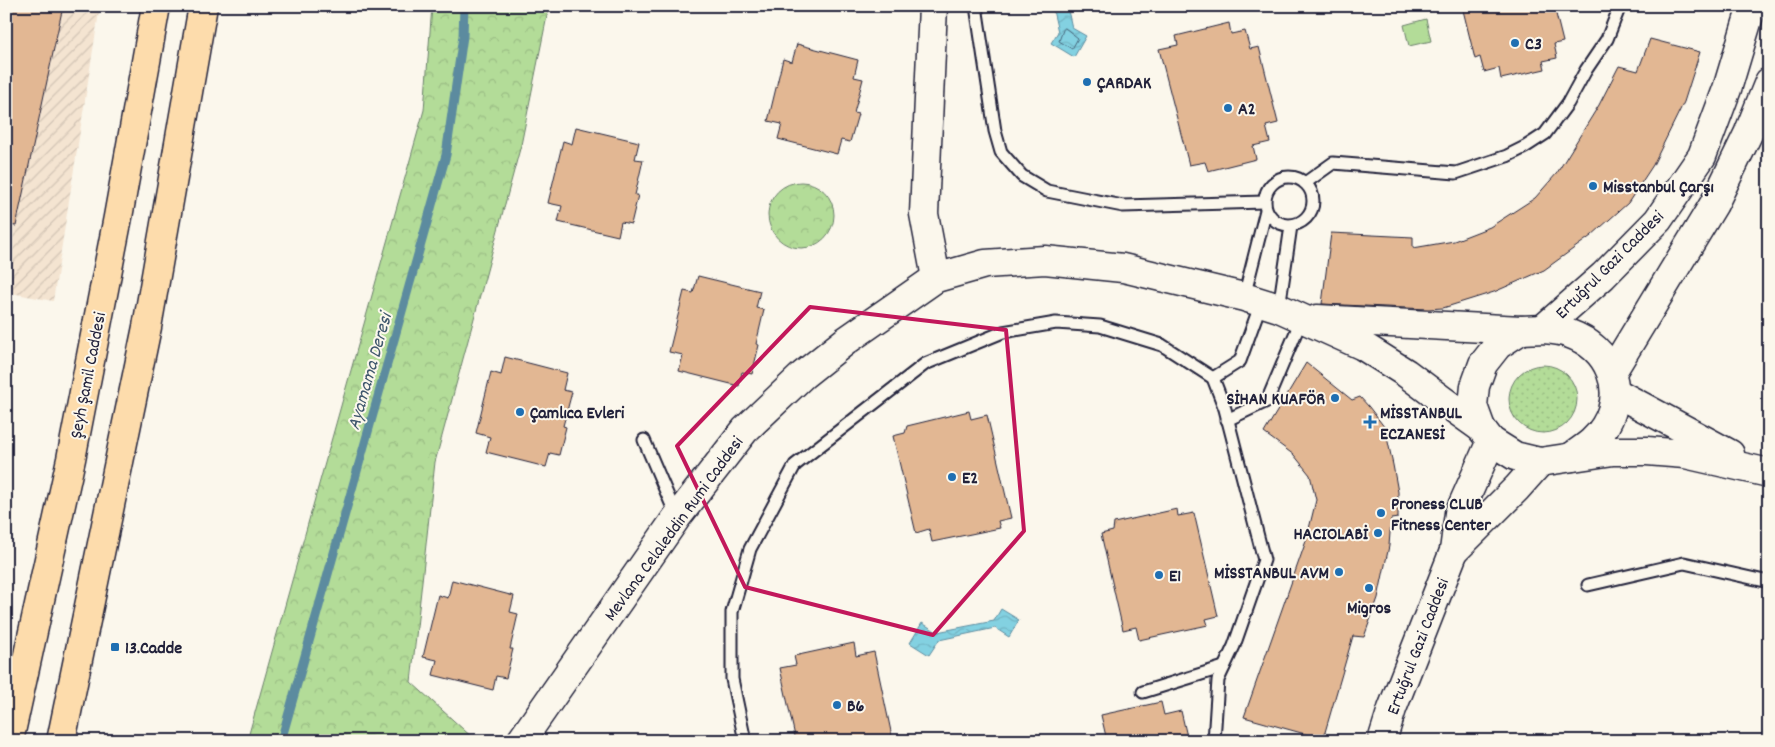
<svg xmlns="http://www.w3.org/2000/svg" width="1775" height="747" viewBox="0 0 1775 747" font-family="Dekko,sans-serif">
	<defs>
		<pattern id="industrial-furrows" width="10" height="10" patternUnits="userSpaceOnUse" patternTransform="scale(1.25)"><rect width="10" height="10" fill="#f4e4d1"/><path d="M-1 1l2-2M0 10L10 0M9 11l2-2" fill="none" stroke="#d1c3b4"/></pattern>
		<pattern id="grass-dots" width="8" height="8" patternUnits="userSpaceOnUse" patternTransform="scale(1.25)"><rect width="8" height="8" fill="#b3dc98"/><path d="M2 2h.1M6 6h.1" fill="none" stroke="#9abc84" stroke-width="1.8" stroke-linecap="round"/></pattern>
		<pattern id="forest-crowns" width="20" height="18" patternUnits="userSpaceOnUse" patternTransform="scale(1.25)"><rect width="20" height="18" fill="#b3dc98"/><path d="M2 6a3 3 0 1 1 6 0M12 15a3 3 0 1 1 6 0" fill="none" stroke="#9abc84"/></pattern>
		<pattern id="water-waves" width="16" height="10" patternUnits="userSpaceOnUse" patternTransform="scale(1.25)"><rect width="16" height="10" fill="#83d1e1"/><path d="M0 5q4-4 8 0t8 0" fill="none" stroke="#71b3c2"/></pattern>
	</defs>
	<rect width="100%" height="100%" fill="#fbf7ec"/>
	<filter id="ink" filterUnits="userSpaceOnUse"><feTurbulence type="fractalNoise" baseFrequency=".02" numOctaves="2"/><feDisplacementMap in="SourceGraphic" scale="10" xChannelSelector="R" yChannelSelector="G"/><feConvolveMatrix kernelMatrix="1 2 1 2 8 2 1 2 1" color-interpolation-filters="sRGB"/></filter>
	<g filter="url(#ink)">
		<!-- industrial -->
		<polygon fill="url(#industrial-furrows)" points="6,6 100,6 53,301 6,292"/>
		<!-- grass -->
		<circle fill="url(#grass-dots)" stroke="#6a7f6a" cx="1543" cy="399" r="34"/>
		<!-- forest -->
		<g fill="url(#forest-crowns)" stroke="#6a7f6a">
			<polygon points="432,6 549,6 521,145 435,462 411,682 474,739 473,741 247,741 424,110"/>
			<circle cx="801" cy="215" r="33"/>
		</g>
		<!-- pitch -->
		<polygon fill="#b3dc98" stroke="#6a7f6a" points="1426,19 1431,41 1409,46 1404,25"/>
		<!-- water -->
		<g fill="url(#water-waves)" stroke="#5c8b9f">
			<polygon points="1052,6 1067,6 1072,28 1086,36 1074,57 1051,43 1058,32"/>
			<polygon points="1001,609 1019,620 1009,637 995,628 939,640 929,655 910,643 922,623 937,632 994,621"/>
		</g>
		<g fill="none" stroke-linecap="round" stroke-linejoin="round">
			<!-- shore -->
			<polygon stroke="#49687d" stroke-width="1" points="1065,28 1078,38 1072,49 1059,41 1063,30"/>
			<!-- stream -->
			<polyline stroke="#5c8b9f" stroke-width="9" points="281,741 446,155 463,36 464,6"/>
		</g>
		<!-- building -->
		<g fill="#e2b793" stroke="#22223b">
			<polygon points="6,6 63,6 16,226 6,225"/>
			<polygon points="1462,6 1554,6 1563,42 1554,44 1557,58 1543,61 1545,69 1501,79 1499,68 1484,72 1480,57 1475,59"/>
			<polygon points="1229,23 1231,34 1245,31 1250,49 1259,47 1278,123 1266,126 1270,142 1253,146 1256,159 1208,171 1205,162 1189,165 1159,49 1178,45 1176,36"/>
			<polygon points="1650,39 1700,52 1684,102 1653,165 1628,203 1591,236 1544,270 1494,292 1443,308 1428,309 1322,304 1331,233 1413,237 1413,248 1454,241 1490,227 1535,198 1557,173 1599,105 1619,66 1638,71"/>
			<polygon points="797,44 858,60 854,77 863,79 854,113 858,114 850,142 841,140 837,154 778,139 782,124 768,121 783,59 792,62"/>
			<polygon points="576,127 639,142 635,159 643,160 635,195 638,195 631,224 621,222 618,236 558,222 562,206 548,203 563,141 572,144"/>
			<polygon points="698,276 760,291 756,308 764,310 756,344 759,345 752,374 742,372 739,386 679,371 683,355 669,352 684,291 693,293"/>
			<polygon points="505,357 567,373 563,390 572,392 563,426 566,427 559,455 550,453 546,467 486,452 490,437 476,433 491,372 501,375"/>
			<polygon points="1306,363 1352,400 1360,397 1369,407 1385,428 1393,465 1398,492 1398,518 1391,519 1389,546 1378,598 1364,637 1353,636 1323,739 1244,717 1306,541 1316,500 1310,475 1294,455 1264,433"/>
			<polygon points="969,411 971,419 987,415 1011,518 998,521 1000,528 932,542 929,529 916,533 893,436 905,433 907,426"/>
			<polygon points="1177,509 1178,516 1194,513 1218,616 1206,619 1208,625 1139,640 1136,627 1123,630 1101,534 1113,531 1114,523"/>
			<polygon points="452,580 514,596 510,612 518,614 510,649 513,649 506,678 496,676 493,690 433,675 437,660 423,657 438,595 448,598"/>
			<polygon points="854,643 856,656 874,652 893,741 796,741 780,668 796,665 794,656"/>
			<polygon points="1161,702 1164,715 1181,711 1188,741 1107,741 1101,715"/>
		</g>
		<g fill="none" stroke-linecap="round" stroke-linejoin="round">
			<defs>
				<g id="lane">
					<polyline points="976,6 995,131 1001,152 1022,176 1047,191 1123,206 1264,202"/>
					<circle cx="1289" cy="201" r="24"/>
					<polyline points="1305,183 1333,163 1456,173 1507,156 1525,147 1545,134 1568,103 1586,70 1607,39 1620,6"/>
					<polyline points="1244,297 1266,210"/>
					<polyline points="1279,308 1291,226"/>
					<polyline points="1213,378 1240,361 1261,303"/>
					<polyline points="1227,420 1267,401 1302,318"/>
					<polyline points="644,440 676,515"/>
					<polyline points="1588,585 1684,563 1769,582"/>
					<polyline points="1143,692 1224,667"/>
					<polyline points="745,741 732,679 732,612 750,549 795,465 925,364 1003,332 1056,323 1100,326 1162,345 1213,378 1225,409 1264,560 1234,646 1218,680 1214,741"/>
				</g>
				<g id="secondary">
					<polyline points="933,6 924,214 936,278"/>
					<path d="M 1317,319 L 1521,330 C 1537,329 1554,328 1570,334 C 1609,348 1627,389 1605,426 C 1597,440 1584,448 1571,457"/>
					<polyline points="1544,328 1603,276 1658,220 1702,156 1727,89 1752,6"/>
					<polyline points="1612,372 1714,204 1748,134 1769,82"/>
					<polyline points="1615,392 1730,454"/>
					<polyline points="1481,428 1473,406 1475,386 1483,364 1498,345 1521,330"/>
					<polyline points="1454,551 1517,488 1540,462"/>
					<polyline points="521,741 677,517 745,430 803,375 847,340 936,278 985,264 1045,260 1123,268 1244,297 1279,308 1363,346 1406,373 1442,400 1481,428 1491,441 1515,456 1540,462 1613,451 1647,451 1685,454 1769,473"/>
					<polyline points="1382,741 1392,709 1454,551 1459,513 1491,441"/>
				</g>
				<g id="primary">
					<polyline points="9,741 71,459 118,217 156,6"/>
					<polyline points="61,741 147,327 203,6"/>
				</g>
			</defs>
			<!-- lane casing -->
			<use href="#lane" stroke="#22223b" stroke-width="15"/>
			<!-- secondary casing -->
			<use href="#secondary" stroke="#22223b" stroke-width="31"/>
			<!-- primary casing -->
			<use href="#primary" stroke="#22223b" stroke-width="31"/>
			<!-- lane -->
			<use href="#lane" stroke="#fbf7ec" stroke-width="11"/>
			<!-- secondary -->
			<use href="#secondary" stroke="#fbf7ec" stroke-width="28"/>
			<!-- primary -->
			<use href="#primary" stroke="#fddcac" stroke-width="28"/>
		</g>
	</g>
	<!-- marked area -->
	<path fill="none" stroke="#c2185b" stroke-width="4" stroke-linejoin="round" d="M 810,307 L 1006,330 L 1024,531 L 933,635 L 745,587 L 677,446 Z"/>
	<!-- markers -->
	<g fill="#1f6fb2" stroke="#fbf7ec" stroke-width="2">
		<circle cx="1515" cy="43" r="5"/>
		<circle cx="1087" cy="82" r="5"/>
		<circle cx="1228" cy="108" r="5"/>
		<circle cx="1593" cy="186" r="5"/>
		<circle cx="1335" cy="398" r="5"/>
		<circle cx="520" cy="412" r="5"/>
		<path d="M1367.5 414.5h5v5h5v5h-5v5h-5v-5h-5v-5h5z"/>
		<circle cx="952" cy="477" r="5"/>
		<circle cx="1381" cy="513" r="5"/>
		<circle cx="1378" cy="533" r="5"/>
		<circle cx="1339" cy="572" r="5"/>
		<circle cx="1159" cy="575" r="5"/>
		<circle cx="1369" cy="588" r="5"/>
		<rect x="110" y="642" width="10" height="10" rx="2.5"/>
		<circle cx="837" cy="705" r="5"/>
	</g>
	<g text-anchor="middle" stroke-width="4" stroke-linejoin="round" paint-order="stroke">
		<!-- poi labels -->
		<g font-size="18" font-weight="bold" fill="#22223b" stroke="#fbf7ec" text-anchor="start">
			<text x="1525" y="49">C3</text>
			<text x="1097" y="88">ÇARDAK</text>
			<text x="1238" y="114">A2</text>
			<text x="1603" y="192">Misstanbul Çarşı</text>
			<text x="1325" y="404" text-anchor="end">SİHAN KUAFÖR</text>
			<text x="530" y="418">Çamlıca Evleri</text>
			<text x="1380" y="418">MİSSTANBUL<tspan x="1380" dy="21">ECZANESİ</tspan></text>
			<text x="962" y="483">E2</text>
			<text x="1391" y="509">Proness CLUB<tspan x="1391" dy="21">Fitness Center</tspan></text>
			<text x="1368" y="539" text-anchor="end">HACIOLABİ</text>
			<text x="1329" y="578" text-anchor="end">MİSSTANBUL AVM</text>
			<text x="1169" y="581">E1</text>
			<text x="1369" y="613" text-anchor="middle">Migros</text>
			<text x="125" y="653">13.Cadde</text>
			<text x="847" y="711">B6</text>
		</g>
		<!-- street labels -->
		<g font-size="18" fill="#22223b" stroke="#fbf7ec">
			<text transform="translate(1609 264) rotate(-45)" y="6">Ertuğrul Gazi Caddesi</text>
			<text transform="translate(87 375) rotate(-79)" y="6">Şeyh Şamil Caddesi</text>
			<text transform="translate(673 528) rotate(-54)" y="6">Mevlana Celaleddin Rumi Caddesi</text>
			<text transform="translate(1417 646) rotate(-69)" y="6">Ertuğrul Gazi Caddesi</text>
		</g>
		<!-- water labels -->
		<g font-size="19" font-style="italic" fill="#3f576d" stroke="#fbf7ec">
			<text transform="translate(368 371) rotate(-74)" y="7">Ayamama Deresi</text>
		</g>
	</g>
	<!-- margin -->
	<rect width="1775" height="747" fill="none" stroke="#fbf7ec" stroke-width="25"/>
	<rect x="12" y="12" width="1750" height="722" fill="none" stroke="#22223b" stroke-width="2" filter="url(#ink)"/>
</svg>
